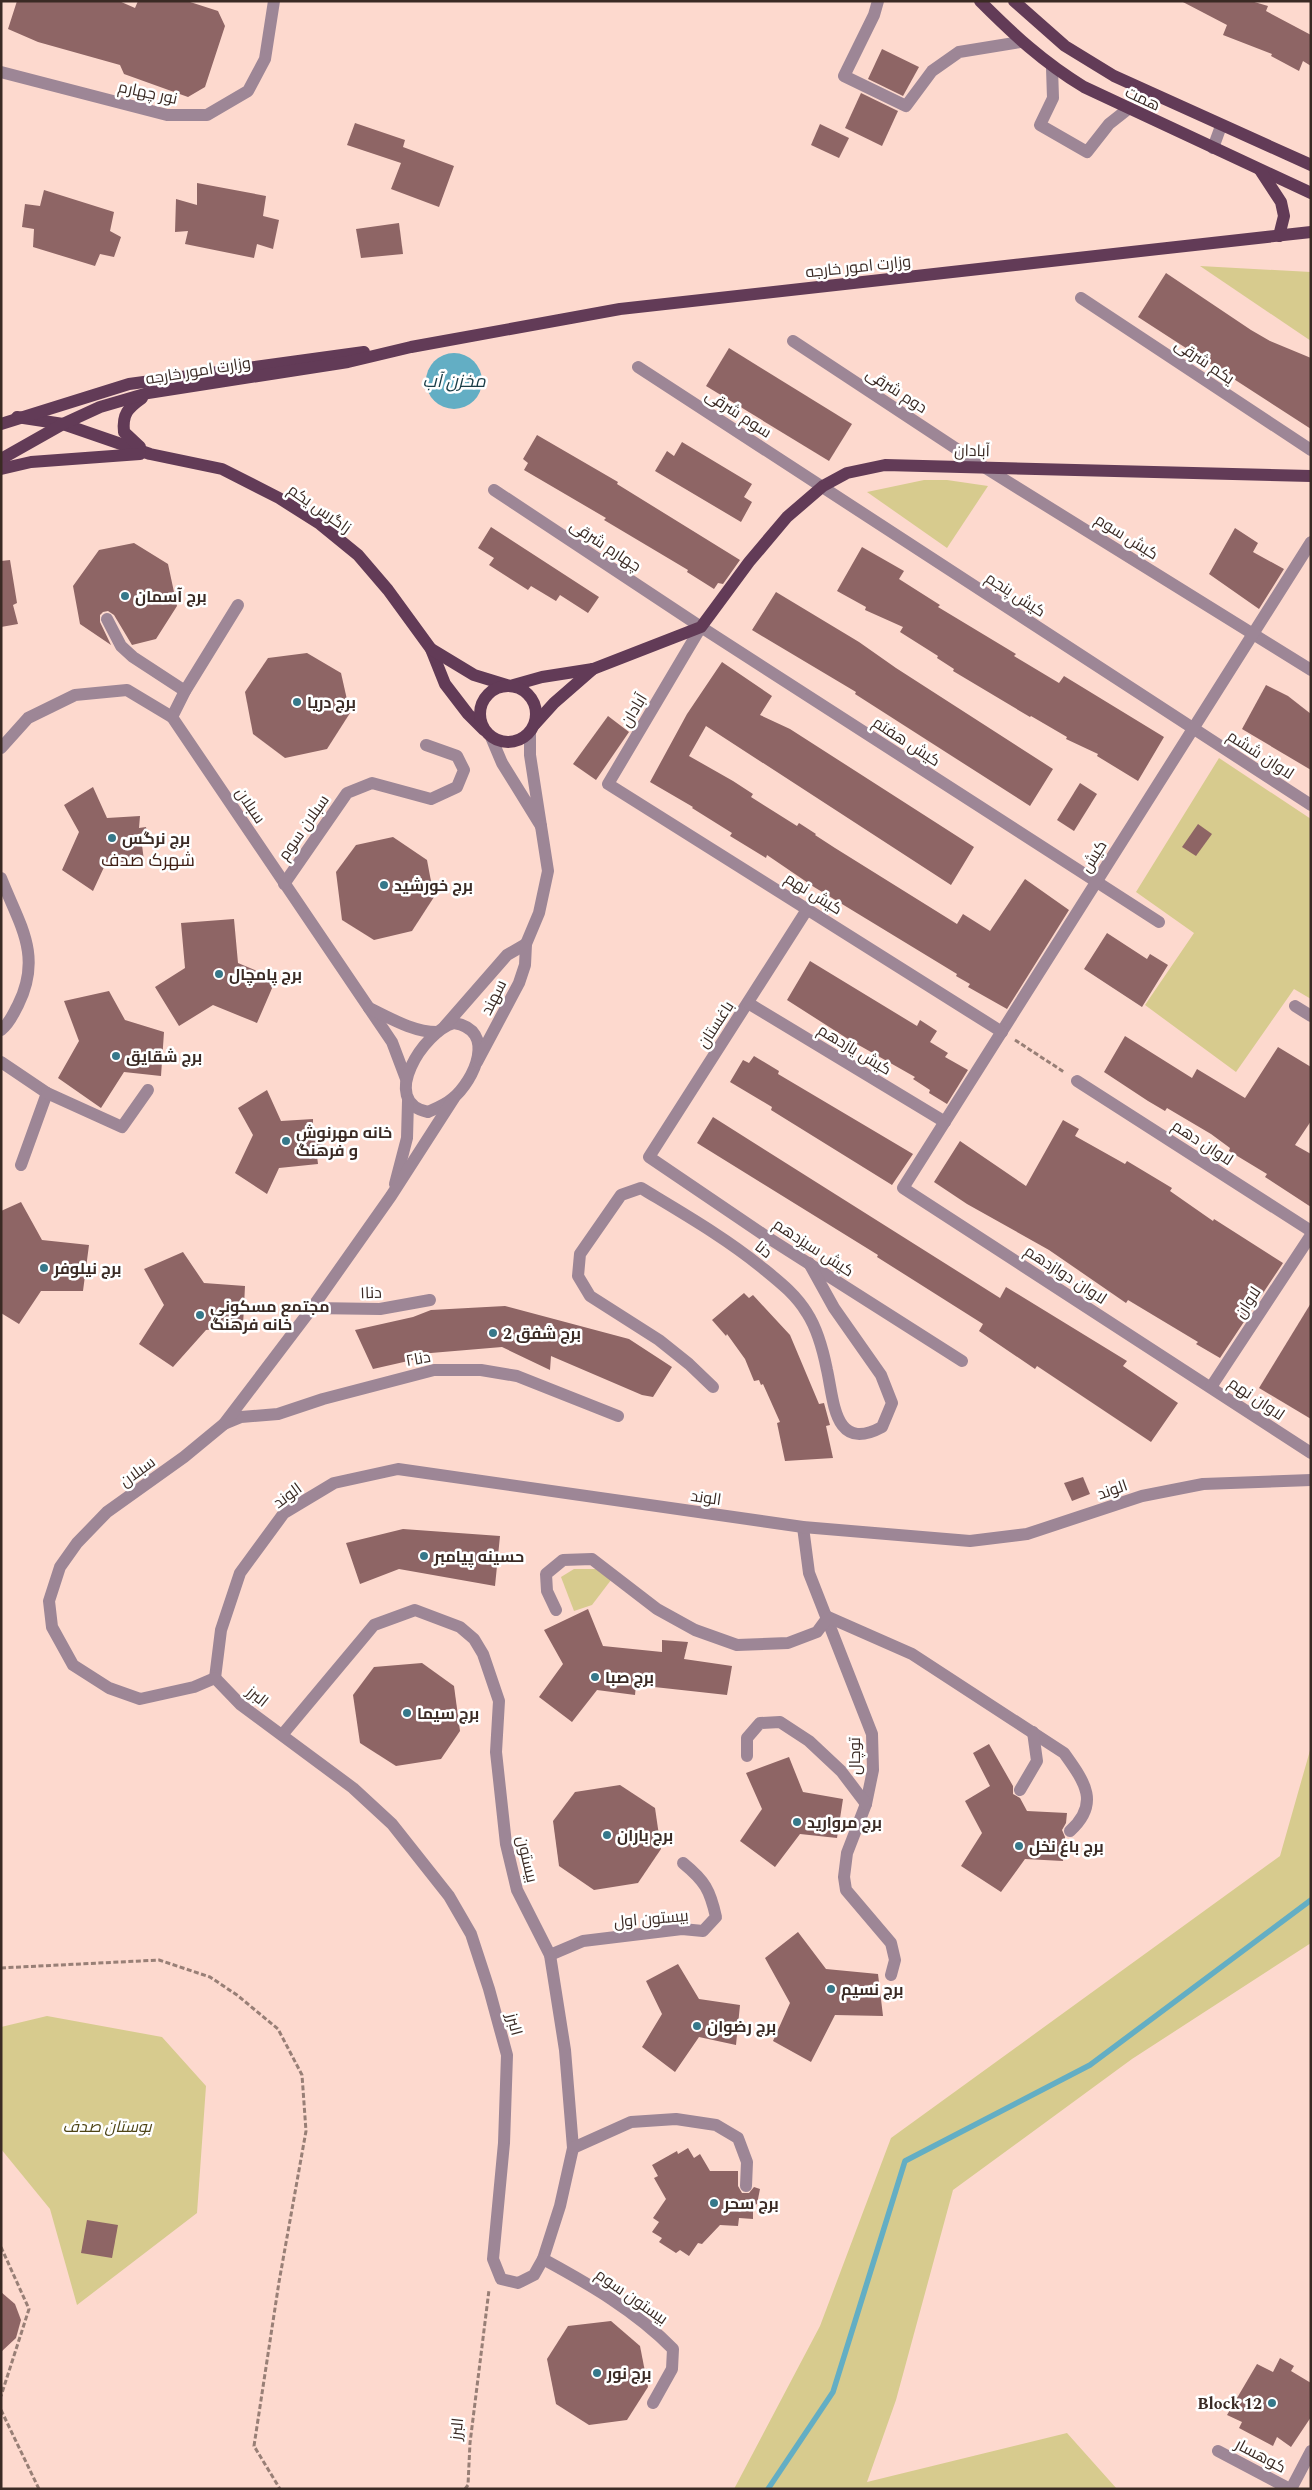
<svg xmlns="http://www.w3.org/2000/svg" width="1312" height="2490" viewBox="0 0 1312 2490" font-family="Spectral,Cairo,serif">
	<rect width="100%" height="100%" fill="#fdd9ce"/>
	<!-- green -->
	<g fill="#d7cb8e">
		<polygon points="1200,266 1311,272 1311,341"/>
		<polygon points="924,480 947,480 988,486 947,548 867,492"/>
		<polygon points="1219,758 1311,819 1311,999 1294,989 1236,1072 1145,1005 1194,933 1136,892"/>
		<polygon points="574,1569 596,1569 611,1580 592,1605 574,1611 561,1577"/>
		<polygon points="1311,1747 1311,1943 1132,2059 953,2190 896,2400 867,2482 1067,2433 1117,2489 734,2489 820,2326 891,2138 1280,1856"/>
		<polygon points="47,2016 162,2037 206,2086 197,2213 77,2305 50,2209 1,2149 1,2027"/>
	</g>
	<!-- water -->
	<circle fill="#63aec4" cx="454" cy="381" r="28"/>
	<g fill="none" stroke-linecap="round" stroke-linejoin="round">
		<!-- stream -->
		<polyline stroke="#63aec4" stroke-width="5.5" points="768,2489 833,2392 905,2161 1090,2065 1311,1900"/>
	</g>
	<!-- building -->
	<g fill="#8e6565">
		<polygon points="17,1 119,1 135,8 138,1 187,1 218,11 225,26 205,87 188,97 124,74 120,65 38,42 8,29"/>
		<polygon points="1181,1 1251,1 1268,6 1266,11 1311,35 1311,66 1303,61 1299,71 1271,56 1272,54 1223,35 1227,25"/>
		<polygon points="882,49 919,67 903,96 868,79"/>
		<polygon points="861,93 898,111 882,146 845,128"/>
		<polygon points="355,123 405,140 403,147 454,166 439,207 391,189 401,163 347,145"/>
		<polygon points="820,124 849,138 839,158 811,145"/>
		<polygon points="197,183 266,196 263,216 279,220 273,249 257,244 254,258 185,244 188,231 175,232 176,199 197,205"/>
		<polygon points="44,190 114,212 110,231 121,237 114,257 100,254 95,266 33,247 34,229 22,227 25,204 40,206"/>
		<polygon points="399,223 403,254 361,258 356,229"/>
		<polygon points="1166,273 1251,330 1270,341 1311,358 1311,429 1138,317"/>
		<polygon points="729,348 852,424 829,461 706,386"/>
		<polygon points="537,435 618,482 617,484 740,560 723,584 718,583 714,589 687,572 688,570 604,520 606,518 524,470 528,463 523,459"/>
		<polygon points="682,442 752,484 744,497 752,502 741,522 655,471 667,451 674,456"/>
		<polygon points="491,527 599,597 588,613 560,595 556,601 531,586 528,590 489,565 494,558 478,548"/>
		<polygon points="1235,528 1258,543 1253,552 1284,569 1259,609 1209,574"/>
		<polygon points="134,543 168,564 177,606 156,639 132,645 114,615 108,611 103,612 100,615 100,622 111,645 80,624 73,586 99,550"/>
		<polygon points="862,547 904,571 899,579 940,605 938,607 1016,654 1014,656 1059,683 1064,676 1164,737 1138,781 1097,756 1098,754 1066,739 1067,737 1031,716 1030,717 953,671 954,669 937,658 938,656 900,632 903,627 865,610 866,607 837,591"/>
		<polygon points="10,560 17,603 13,605 18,624 1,627 1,561"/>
		<polygon points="776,592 859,642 896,668 1053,769 1030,806 855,694 856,692 752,630"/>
		<polygon points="307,653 341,673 350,713 327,749 285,758 253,734 245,692 268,658"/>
		<polygon points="722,662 772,696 760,715 790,729 974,847 951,885 706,726 689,756 733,781 753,794 751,797 797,826 799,823 816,834 815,835 835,848 957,924 963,914 990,931 1025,879 1069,910 1007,1009 968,987 970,984 956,976 957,974 814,887 767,855 766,858 730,836 732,833 692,808 693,807 650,782 687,714"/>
		<polygon points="1266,685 1288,696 1311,714 1311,770 1242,729"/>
		<polygon points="608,716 629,732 596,780 573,764"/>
		<polygon points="1080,783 1097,794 1074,831 1057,820"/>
		<polygon points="93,787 107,818 140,816 139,828 146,827 149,845 142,845 144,861 105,865 93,891 62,870 79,832 64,805"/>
		<polygon points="1198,824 1212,834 1196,856 1182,847"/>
		<polygon points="393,837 427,860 434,897 412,931 374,940 342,920 336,872 356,845"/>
		<polygon points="234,919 238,963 276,979 257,1023 213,1005 179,1026 155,987 185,968 181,923"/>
		<polygon points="1107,933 1147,959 1150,954 1168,965 1142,1007 1084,969"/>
		<polygon points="810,961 917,1026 920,1020 937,1031 930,1042 948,1053 945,1057 968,1070 947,1104 929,1093 930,1090 913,1079 915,1077 848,1039 787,1000"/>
		<polygon points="109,991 125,1020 164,1032 161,1076 124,1072 101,1108 58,1078 79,1041 64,1001"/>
		<polygon points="1125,1036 1192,1078 1197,1069 1245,1098 1278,1047 1311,1067 1311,1121 1295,1145 1311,1154 1311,1207 1265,1177 1267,1174 1229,1151 1230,1148 1211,1134 1167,1108 1165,1111 1148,1101 1104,1072"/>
		<polygon points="754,1056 779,1071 778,1074 913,1154 892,1185 771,1110 772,1107 730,1082 743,1060 749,1063"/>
		<polygon points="267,1090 281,1121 313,1119 313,1131 320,1130 323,1148 316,1148 318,1164 279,1168 267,1194 235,1173 253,1135 238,1108"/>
		<polygon points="713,1117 1000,1298 1006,1287 1127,1361 1123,1366 1178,1403 1151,1442 1037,1366 1035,1369 979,1331 983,1324 877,1257 878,1255 697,1143"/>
		<polygon points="1063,1120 1079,1129 1075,1136 1125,1164 1127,1161 1172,1188 1170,1191 1213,1221 1214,1219 1283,1263 1220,1358 1196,1344 1198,1342 1128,1300 1126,1303 1049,1250 967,1204 934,1182 960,1141 1026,1186"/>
		<polygon points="21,1202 42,1240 89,1245 83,1291 41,1291 19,1324 1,1313 1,1211"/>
		<polygon points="183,1252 204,1283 245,1286 243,1326 206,1330 173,1367 139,1344 164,1305 144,1269"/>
		<polygon points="744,1293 749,1298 753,1295 790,1335 819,1404 824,1403 830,1425 826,1426 833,1458 785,1461 777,1423 780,1422 763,1384 761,1385 759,1380 754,1381 745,1359 727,1334 726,1336 712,1320"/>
		<polygon points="1311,1303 1311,1419 1259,1388"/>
		<polygon points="505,1306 629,1339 672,1367 653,1397 642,1395 551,1356 550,1370 502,1347 419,1354 417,1359 373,1369 355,1330 413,1317 431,1310"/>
		<polygon points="1083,1477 1090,1494 1072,1501 1064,1483"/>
		<polygon points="403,1529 500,1536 495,1586 399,1569 360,1584 346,1543"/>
		<polygon points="588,1609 603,1646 662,1652 662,1640 688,1642 684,1659 732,1666 727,1695 636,1685 635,1695 597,1690 572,1722 539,1697 563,1664 544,1630"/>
		<polygon points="422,1663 454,1686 460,1731 441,1759 396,1766 360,1743 353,1695 374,1667"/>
		<polygon points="989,1744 1013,1786 1013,1794 1020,1798 1027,1811 1067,1813 1066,1823 1062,1830 1065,1837 1063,1861 1025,1859 1001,1892 961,1866 982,1833 965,1801 990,1786 973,1753"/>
		<polygon points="789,1757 803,1792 843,1799 837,1838 800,1834 775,1867 740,1841 762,1809 746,1773"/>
		<polygon points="620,1785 655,1808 661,1849 638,1883 594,1890 559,1866 553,1821 575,1792"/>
		<polygon points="798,1932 826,1969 878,1974 883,2016 835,2015 811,2062 773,2041 790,2003 765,1958"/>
		<polygon points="678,1964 699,1999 740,2005 736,2045 699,2037 675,2072 642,2047 662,2014 646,1981"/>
		<polygon points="688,2148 694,2158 700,2154 710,2171 738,2171 738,2186 742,2193 749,2193 754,2187 760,2189 757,2204 753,2206 753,2219 739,2218 738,2226 720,2225 702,2244 698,2243 689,2256 680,2250 676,2253 659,2242 662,2238 652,2232 659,2222 653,2218 666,2199 654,2178 658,2176 652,2165 677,2151 678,2154"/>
		<polygon points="87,2220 118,2225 112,2258 81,2253"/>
		<polygon points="1,2292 15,2304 21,2320 16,2338 1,2352"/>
		<polygon points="611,2321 640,2346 648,2387 627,2420 589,2425 556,2404 547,2359 568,2326"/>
		<polygon points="1280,2358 1294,2366 1291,2371 1311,2383 1311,2417 1291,2447 1277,2437 1273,2446 1239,2428 1242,2422 1227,2415 1257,2364 1273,2372"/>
	</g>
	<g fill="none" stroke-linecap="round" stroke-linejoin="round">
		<!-- path -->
		<g stroke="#987f76" stroke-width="3" stroke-dasharray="5 2.5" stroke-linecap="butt">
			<polyline points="1015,1040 1064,1072"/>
			<polyline points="1,1968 159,1960 210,1977 237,1995 278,2029 302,2075 306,2131 279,2282 254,2446 280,2489"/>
			<polyline points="1,2247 29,2309 1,2396"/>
			<polyline points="1,2410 39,2489"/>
			<polyline points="465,2489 468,2485 470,2443 489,2290"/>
		</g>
		<!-- minor -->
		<g stroke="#9d8696" stroke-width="12">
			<polyline points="878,1 874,15 844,76 906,106 932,71 959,52 1020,42"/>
			<polyline points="1052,68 1053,98 1040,125 1087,152 1109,124 1128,109"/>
			<polyline points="1,72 167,115 207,115 248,91 265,59 274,1"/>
			<polyline points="1213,148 1221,126"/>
			<polyline points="1081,298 1311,450"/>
			<polyline points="793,341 984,467 1311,670"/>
			<polyline points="638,367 1311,805"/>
			<polyline points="494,490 701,627 1159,922"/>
			<polyline points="1311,542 903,1188 1311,1453"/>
			<polyline points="107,619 121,646 133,657 185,691"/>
			<polyline points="701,627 608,784 1002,1032"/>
			<polyline points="172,717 185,691 238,605"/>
			<polyline points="491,737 502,763 541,826 530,755 530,733"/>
			<polyline points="1,748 28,718 75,695 127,690 172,717 392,1042 406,1079"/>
			<path d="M 1,878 C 19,924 43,955 18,1005 C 13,1014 10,1023 1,1030"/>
			<polyline points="284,884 347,793 372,783 431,799 457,787 464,770 457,756 426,745"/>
			<polyline points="808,908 649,1157 767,1237 962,1361"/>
			<polyline points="748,1003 945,1122"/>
			<polyline points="1295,1006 1311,1016"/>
			<path d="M 369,1008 C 390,1018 413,1032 437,1032"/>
			<path d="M 454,1023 C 497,1030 475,1080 452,1099 C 445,1105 437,1108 428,1112 C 378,1102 424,1031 454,1023 Z"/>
			<polyline points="445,1026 507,955 526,944"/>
			<polyline points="1,1062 47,1093 21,1165"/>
			<polyline points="477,1062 519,983 525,965 526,944 539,913 548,871 541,826"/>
			<polyline points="1077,1081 1311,1231"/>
			<polyline points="47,1093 122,1127 148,1090"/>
			<polyline points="395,1184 407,1138 408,1101"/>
			<polyline points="312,1308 380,1309 430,1300"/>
			<path d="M 713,1387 L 689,1364 L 659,1340 L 590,1296 L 578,1276 L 580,1254 L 621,1195 L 641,1188 C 684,1214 726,1238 765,1270 C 781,1283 796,1295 807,1313 C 818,1330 823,1350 827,1370 C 834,1401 834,1453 882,1427 L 892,1403 L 881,1375 L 834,1308 L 809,1263"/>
			<polyline points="1211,1387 1311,1235"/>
			<polyline points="224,1424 241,1417 278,1414 323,1399 434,1370 481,1370 517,1376 618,1416"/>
			<polyline points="803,1527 809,1573 872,1734 873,1770 866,1804 847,1853 844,1877 846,1890 891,1943 895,1960 891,1975"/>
			<path d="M 556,1610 L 547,1591 L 546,1574 L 563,1560 L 592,1559 L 657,1609 L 695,1630 L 737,1645 L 788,1643 L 817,1632 L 828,1617 L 912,1654 L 1064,1753 C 1084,1781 1101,1803 1070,1831"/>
			<polyline points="215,1678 241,1705 353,1788 392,1824 449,1896 471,1934 489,1989 507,2055 504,2143 493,2259 501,2279 518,2283 534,2275 543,2259 560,2206 573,2148 565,2050 550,1955 517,1890 506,1844 496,1752 499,1701 483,1654 474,1639 460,1627 415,1610 374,1625 282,1735"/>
			<polyline points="215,1678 221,1630 240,1573 284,1513 334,1483 398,1469 803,1527 970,1541 1027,1534 1142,1496 1203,1484 1311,1480"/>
			<polyline points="215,1678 194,1687 140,1699 109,1688 73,1665 52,1627 49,1601 60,1567 77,1543 107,1512 184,1457 224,1424 312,1308 391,1196 454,1098"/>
			<polyline points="747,1756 747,1738 760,1723 780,1722 809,1741 841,1771 866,1804"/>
			<polyline points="1020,1790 1037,1761 1033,1732"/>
			<path d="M 550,1955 L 583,1941 L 682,1929 L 703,1931 L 716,1917 C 710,1890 705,1881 683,1863"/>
			<polyline points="573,2148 631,2122 676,2119 716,2125 738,2138 747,2162 746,2186"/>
			<path d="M 543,2259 C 589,2284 636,2311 673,2349 L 672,2369 L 653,2403"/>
			<polyline points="1218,2451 1290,2489"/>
			<polyline points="1291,2489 1311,2451"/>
		</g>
		<!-- major -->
		<g stroke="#623b57" stroke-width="12">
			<path d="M 980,1 C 1014,35 1043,62 1084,87 L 1311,193"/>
			<polyline points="1014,1 1065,46 1114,76 1311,165"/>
			<polyline points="1260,170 1281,202 1284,216 1279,236"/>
			<polyline points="17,417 63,424 150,454 222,469 279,498 320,524 358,555 388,590 431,649 445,684 468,714 484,730"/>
			<polyline points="1,424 129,384 364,352"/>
			<path d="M 140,447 L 124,432 C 122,414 128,408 142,398"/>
			<polyline points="1,459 63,424 100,407 148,393 348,362 411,347 620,309 1311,232"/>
			<polyline points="1,469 31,462 140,454"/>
			<polyline points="431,649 474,675 510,686 542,677 593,669 701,627 749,562 787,517 823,486 847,473 885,465 1311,476"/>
			<circle cx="508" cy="714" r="28"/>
			<polyline points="535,724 554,703 593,669"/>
		</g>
	</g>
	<!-- markers -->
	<g fill="#36788a" stroke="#fff" stroke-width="2">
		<circle cx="125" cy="596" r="5"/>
		<circle cx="297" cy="702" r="5"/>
		<circle cx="112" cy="838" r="5"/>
		<circle cx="384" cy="885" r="5"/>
		<circle cx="219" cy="974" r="5"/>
		<circle cx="116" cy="1056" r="5"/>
		<circle cx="286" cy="1141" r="5"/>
		<circle cx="44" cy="1268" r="5"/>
		<circle cx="200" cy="1315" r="5"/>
		<circle cx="493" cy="1333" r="5"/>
		<circle cx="424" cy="1556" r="5"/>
		<circle cx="595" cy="1677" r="5"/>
		<circle cx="407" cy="1713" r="5"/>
		<circle cx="797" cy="1822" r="5"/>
		<circle cx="607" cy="1835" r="5"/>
		<circle cx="1019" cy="1846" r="5"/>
		<circle cx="831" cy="1989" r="5"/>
		<circle cx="697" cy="2026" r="5"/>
		<circle cx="714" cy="2203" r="5"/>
		<circle cx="597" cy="2373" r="5"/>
		<circle cx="1272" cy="2403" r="5"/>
	</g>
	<g text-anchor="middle" stroke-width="5" stroke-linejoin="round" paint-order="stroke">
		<!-- street labels -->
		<g font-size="16" fill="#3a2a24" stroke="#fff">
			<text transform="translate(148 92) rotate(12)" y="6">نور چهارم</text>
			<text transform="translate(1143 98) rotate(25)" y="6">همت</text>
			<text transform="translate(858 266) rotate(-6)" y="6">وزارت امور خارجه</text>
			<text transform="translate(1205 361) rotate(34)" y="6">یکم شرقی</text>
			<text transform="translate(198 370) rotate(-9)" y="6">وزارت امور خارجه</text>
			<text transform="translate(897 390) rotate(33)" y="6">دوم شرقی</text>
			<text transform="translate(739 413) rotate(33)" y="6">سوم شرقی</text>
			<text transform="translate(972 450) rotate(1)" y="6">آبادان</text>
			<text transform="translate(320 508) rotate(35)" y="6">زاگرس یکم</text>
			<text transform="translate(1127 536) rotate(32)" y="6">کیش سوم</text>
			<text transform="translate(606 545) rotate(33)" y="6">چهارم شرقی</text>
			<text transform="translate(1016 594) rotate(33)" y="6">کیش پنجم</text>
			<text transform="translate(633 710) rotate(-59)" y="6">آبادان</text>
			<text transform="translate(907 741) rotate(33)" y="6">کیش هفتم</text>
			<text transform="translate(1261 754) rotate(33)" y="6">لاوان ششم</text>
			<text transform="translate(251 805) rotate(56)" y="6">سبلان</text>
			<text transform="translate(303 827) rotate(-55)" y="6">سبلان سوم</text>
			<text transform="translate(1093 856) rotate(-58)" y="6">کیش</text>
			<text transform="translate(814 893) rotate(32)" y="6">کیش نهم</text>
			<text transform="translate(493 997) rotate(-63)" y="6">سهند</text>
			<text transform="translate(715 1024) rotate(-57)" y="6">باغستان</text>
			<text transform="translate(855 1049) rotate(31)" y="6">کیش یازدهم</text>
			<text transform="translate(1203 1142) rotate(33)" y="6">لاوان دهم</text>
			<text transform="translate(814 1247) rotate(33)" y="6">کیش سیزدهم</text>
			<text transform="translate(764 1249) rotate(39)" y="6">دنا</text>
			<text transform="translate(1066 1274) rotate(33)" y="6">لاوان دوازدهم</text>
			<text transform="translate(371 1292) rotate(-2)" y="6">دنا۱</text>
			<text transform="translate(1247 1302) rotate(-57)" y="6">لاوان</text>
			<text transform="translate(418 1358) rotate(-10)" y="6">دنا۲</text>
			<text transform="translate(1257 1398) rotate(34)" y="6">لاوان نهم</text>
			<text transform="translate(137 1471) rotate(-36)" y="6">سبلان</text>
			<text transform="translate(1112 1489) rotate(-19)" y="6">الوند</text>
			<text transform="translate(287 1495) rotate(-36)" y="6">الوند</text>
			<text transform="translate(706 1497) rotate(8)" y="6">الوند</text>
			<text transform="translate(258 1696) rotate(39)" y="6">البرز</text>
			<text transform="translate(854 1756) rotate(-90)" y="6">توچال</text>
			<text transform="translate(528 1859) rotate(77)" y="6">بیستون</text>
			<text transform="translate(651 1918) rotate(-5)" y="6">بیستون اول</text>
			<text transform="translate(515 2024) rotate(75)" y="6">البرز</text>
			<text transform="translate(632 2296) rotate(35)" y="6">بیستون سوم</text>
			<text transform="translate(456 2429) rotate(-84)" y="6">البرز</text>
			<text transform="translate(1261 2455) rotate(28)" y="6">کوهسار</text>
		</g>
		<!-- poi labels -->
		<g font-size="16" font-weight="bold" fill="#3a2a24" stroke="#fff" text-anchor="start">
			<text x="135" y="602">برج آسمان</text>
			<text x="307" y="708">برج دریا</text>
			<text x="122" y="844">برج نرگس</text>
			<text x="394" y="891">برج خورشید</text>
			<text x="229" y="980">برج پامچال</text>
			<text x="126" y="1062">برج شقایق</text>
			<text x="296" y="1138">خانه مهرنوش<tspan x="296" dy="18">و فرهنگ</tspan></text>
			<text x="54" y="1274">برج نیلوفر</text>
			<text x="210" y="1312">مجتمع مسکونی<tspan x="210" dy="18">خانه فرهنگ</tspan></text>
			<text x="503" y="1339">برج شفق 2</text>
			<text x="434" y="1562">حسینه پیامبر</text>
			<text x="605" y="1683">برج صبا</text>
			<text x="417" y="1719">برج سیما</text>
			<text x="807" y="1828">برج مروارید</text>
			<text x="617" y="1841">برج باران</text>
			<text x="1029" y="1852">برج باغ نخل</text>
			<text x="841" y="1995">برج نسیم</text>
			<text x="707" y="2032">برج رضوان</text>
			<text x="724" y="2209">برج سحر</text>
			<text x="607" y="2379">برج نور</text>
			<text x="1262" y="2409" text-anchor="end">Block 12</text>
		</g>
		<!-- park labels -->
		<g font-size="16" font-style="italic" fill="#4e4516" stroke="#fff">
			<text x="107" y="2132">بوستان صدف</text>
		</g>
		<!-- water labels -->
		<g font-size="18" font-style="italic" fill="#193d47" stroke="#fff">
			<text x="454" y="387">مخزن آب</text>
		</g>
		<!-- neighbourhood labels -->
		<g font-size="18" fill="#412016" stroke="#fff">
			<text x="148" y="866">شهرک صدف</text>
		</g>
	</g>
	<!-- border -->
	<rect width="1312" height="2490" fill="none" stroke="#3a2a24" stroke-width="5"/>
</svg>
